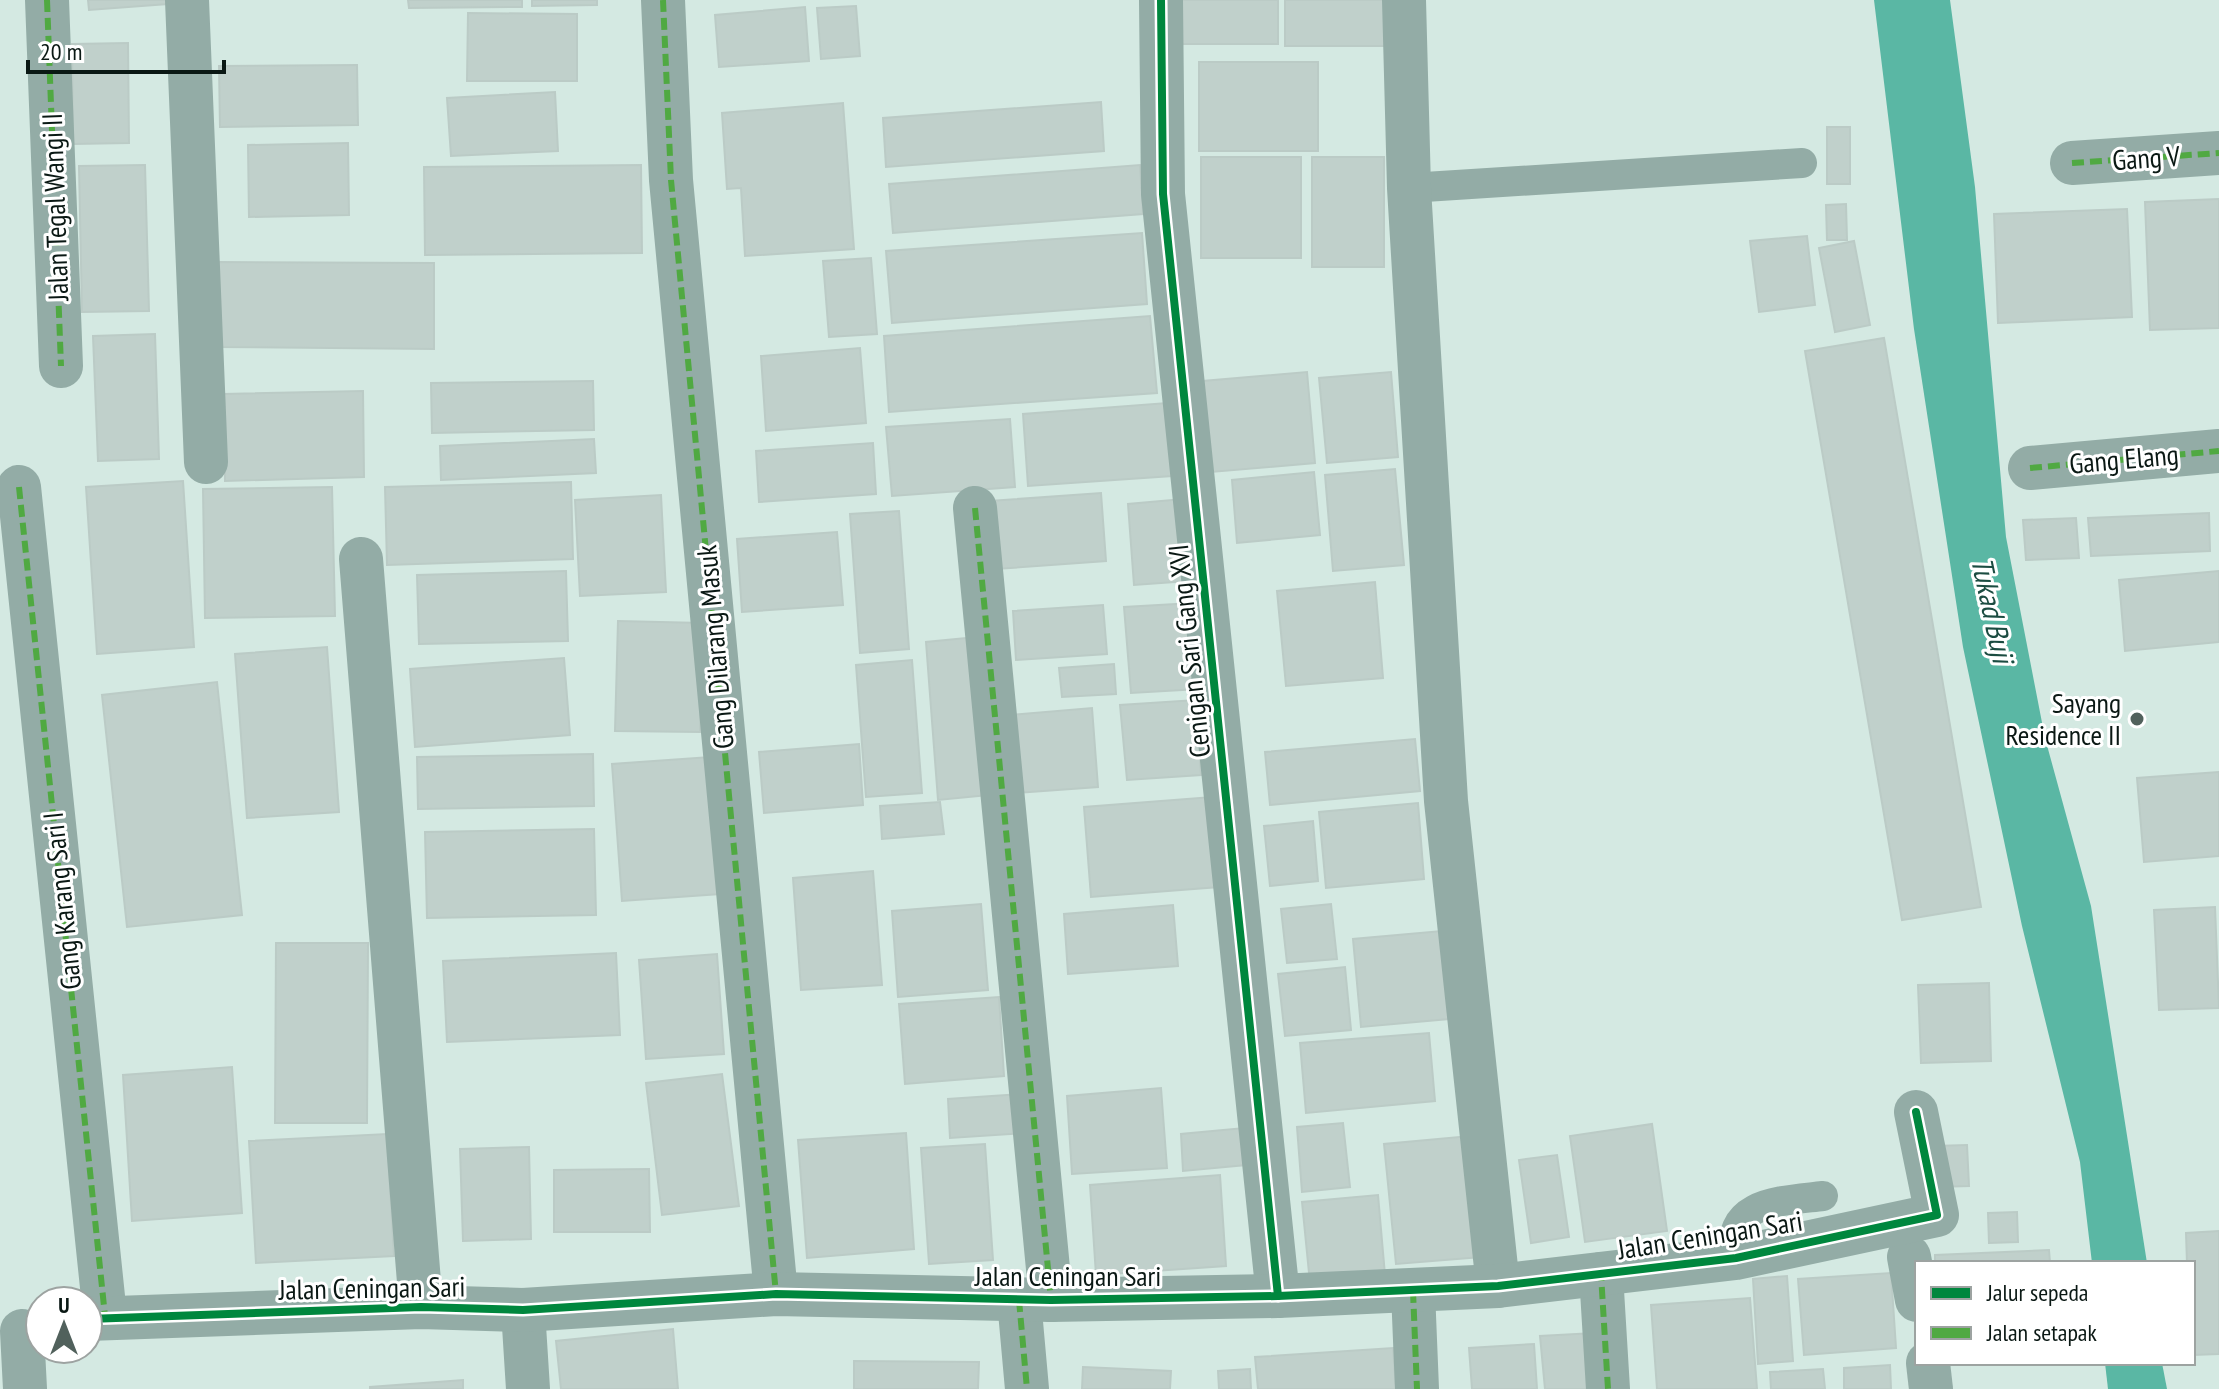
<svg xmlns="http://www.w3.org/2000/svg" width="2219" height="1389" viewBox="0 0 2219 1389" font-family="'PT Sans Narrow',sans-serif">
	<rect width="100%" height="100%" fill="#d4e9e2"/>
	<!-- water -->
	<g fill="#5ab7a4">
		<polygon points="1874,0 1950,0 1975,187 2006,537 2045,738 2091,906 2147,1263 2092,1263 2080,1162 2022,926 1963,647 1914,329"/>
		<polygon points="2105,1363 2162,1363 2167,1389 2108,1389"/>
	</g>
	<!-- building -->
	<g fill="#c0d0cb" stroke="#bbcbc6" stroke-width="2">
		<polygon points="88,0 181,0 181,3 89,10"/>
		<polygon points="408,0 522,0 522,7 409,8"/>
		<polygon points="532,0 597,0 597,5 532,6"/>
		<rect x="1181" y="0" width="97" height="44"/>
		<rect x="1285" y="0" width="108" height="46"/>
		<polygon points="856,6 860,56 821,59 817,8"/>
		<polygon points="805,7 809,61 719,67 715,15"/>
		<polygon points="468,13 577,14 577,81 467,81"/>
		<polygon points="128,43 129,143 73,144 72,44"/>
		<rect x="1199" y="62" width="119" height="89"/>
		<polygon points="357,65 358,125 220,127 219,66"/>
		<polygon points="555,92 558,151 451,156 447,98"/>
		<polygon points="1101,102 1104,151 886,167 883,118"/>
		<polygon points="843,103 854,249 745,256 741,188 727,189 722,113"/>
		<rect x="1827" y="127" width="23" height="57"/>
		<polygon points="348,143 349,215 249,217 248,145"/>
		<rect x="1201" y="157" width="100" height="101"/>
		<rect x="1312" y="157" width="72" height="110"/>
		<polygon points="145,165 149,311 82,312 79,166"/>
		<polygon points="641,165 642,253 425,255 424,167"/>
		<polygon points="1140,165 1143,214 893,233 889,184"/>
		<polygon points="2219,199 2219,328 2150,330 2145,202"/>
		<polygon points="1846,204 1847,240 1827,240 1826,205"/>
		<polygon points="2127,209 2132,317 1998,323 1994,214"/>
		<polygon points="1142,233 1147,304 892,323 886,251"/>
		<polygon points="1807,236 1815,305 1759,312 1750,241"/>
		<polygon points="1854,241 1870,325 1835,332 1819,248"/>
		<polygon points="871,258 877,334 829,337 823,261"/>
		<polygon points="217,262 434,263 434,349 217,347"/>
		<polygon points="1150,316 1157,393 889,412 884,336"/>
		<polygon points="155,334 159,459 98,461 93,336"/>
		<polygon points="1884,338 1981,907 1902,920 1805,351"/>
		<polygon points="860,348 866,423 766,431 761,356"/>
		<polygon points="1307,372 1315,463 1211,472 1203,381"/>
		<polygon points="1391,372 1398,457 1327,463 1319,378"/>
		<polygon points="593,381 594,430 432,433 431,383"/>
		<polygon points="363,391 364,477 225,481 224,394"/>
		<polygon points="1167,403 1172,476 1028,486 1023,414"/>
		<polygon points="1010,419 1015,487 892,496 886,427"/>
		<polygon points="594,439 596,473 441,480 440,446"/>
		<polygon points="873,443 876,494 759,502 756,451"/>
		<polygon points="1395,469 1404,565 1333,571 1325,475"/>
		<polygon points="1314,472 1320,535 1237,543 1232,480"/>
		<polygon points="183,481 194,647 97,654 86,487"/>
		<polygon points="571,482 573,559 387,565 385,487"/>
		<polygon points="332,487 335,616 205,618 203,489"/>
		<polygon points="1101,493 1106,561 996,569 990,501"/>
		<polygon points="661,495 666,592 580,596 575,500"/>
		<polygon points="1183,499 1188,581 1134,585 1128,504"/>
		<polygon points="899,511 909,649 860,653 850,514"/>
		<polygon points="2209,513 2210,551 2091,556 2088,518"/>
		<polygon points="2076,518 2079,558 2026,560 2023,520"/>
		<polygon points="837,532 843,605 742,612 737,539"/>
		<polygon points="566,571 568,641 419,644 417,575"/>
		<polygon points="2219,571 2219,642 2125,651 2119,580"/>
		<polygon points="1375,582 1383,678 1286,686 1277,591"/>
		<polygon points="1193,603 1199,689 1131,693 1124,607"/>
		<polygon points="1103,605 1107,654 1016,660 1013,611"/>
		<polygon points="618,621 702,623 700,732 615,731"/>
		<polygon points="976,637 988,795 938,800 926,642"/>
		<polygon points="327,647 339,812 247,818 235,654"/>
		<polygon points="564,658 570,735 415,747 410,669"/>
		<polygon points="912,660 922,793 866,797 856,665"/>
		<polygon points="1114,664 1116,694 1062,697 1059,668"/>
		<polygon points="217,682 242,915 127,927 102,695"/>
		<polygon points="1196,700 1201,775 1127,780 1120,705"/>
		<polygon points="1092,708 1098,787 1015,793 1010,715"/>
		<polygon points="1415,739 1420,791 1270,805 1265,752"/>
		<polygon points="859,744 863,805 764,813 759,752"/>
		<polygon points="593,754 594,806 418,809 417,757"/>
		<polygon points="710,757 720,894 622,901 612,764"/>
		<polygon points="2219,772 2219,856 2144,862 2137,778"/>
		<polygon points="1212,797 1219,887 1091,897 1084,807"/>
		<polygon points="940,802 944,834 882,839 880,806"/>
		<polygon points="1418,803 1424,879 1326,888 1319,812"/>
		<polygon points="1313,821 1318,881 1270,886 1264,826"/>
		<polygon points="594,829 596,915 427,918 425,832"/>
		<polygon points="873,871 882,985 801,990 793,878"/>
		<polygon points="981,904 988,990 898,997 892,911"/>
		<polygon points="1331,904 1337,959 1287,963 1281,909"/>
		<polygon points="1173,905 1178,966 1068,974 1064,914"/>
		<polygon points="2215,907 2219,1008 2159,1010 2154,910"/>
		<polygon points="1453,930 1460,1018 1361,1027 1353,939"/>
		<polygon points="276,943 368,943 367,1123 275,1123"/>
		<polygon points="616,953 620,1035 447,1042 443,961"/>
		<polygon points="717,954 724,1054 646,1059 639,960"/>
		<polygon points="1345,967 1351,1030 1285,1036 1278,974"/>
		<polygon points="1989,983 1991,1061 1921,1063 1918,985"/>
		<polygon points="999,997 1004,1076 905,1084 899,1004"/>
		<polygon points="1429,1033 1435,1101 1306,1113 1300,1043"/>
		<polygon points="232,1067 242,1213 132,1221 123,1075"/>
		<polygon points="722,1074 739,1206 662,1215 646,1083"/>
		<polygon points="1161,1088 1167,1168 1072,1174 1067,1096"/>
		<polygon points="1022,1094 1025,1133 950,1138 948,1099"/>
		<polygon points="1343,1123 1350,1187 1302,1192 1297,1127"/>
		<polygon points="1652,1124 1667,1231 1585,1242 1570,1136"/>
		<polygon points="1244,1128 1246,1165 1183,1171 1181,1134"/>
		<polygon points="906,1133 914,1249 807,1258 798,1140"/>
		<polygon points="387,1134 394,1256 256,1263 249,1141"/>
		<polygon points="1470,1136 1481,1257 1396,1264 1384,1144"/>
		<polygon points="985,1144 993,1260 929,1264 921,1148"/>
		<polygon points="1967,1145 1969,1186 1936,1187 1934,1146"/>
		<polygon points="529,1147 531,1239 463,1241 460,1149"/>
		<polygon points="1557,1155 1569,1237 1531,1243 1519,1160"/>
		<polygon points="649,1169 650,1232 554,1232 554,1170"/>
		<polygon points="1220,1175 1226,1266 1096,1275 1090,1185"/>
		<polygon points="1378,1195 1385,1275 1310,1283 1302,1202"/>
		<polygon points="2017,1212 2018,1242 1989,1243 1988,1213"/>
		<polygon points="2219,1231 2219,1354 2193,1355 2193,1263 2187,1263 2186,1233"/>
		<polygon points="2049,1250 2050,1263 1935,1263 1935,1255"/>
		<polygon points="1891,1273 1896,1348 1804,1355 1798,1279"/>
		<polygon points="1787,1276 1793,1361 1758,1364 1753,1279"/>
		<polygon points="1750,1298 1757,1389 1657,1389 1651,1305"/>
		<polygon points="673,1329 678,1389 561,1389 556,1341"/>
		<polygon points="1594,1333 1598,1389 1545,1389 1540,1336"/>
		<polygon points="1534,1344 1537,1389 1472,1389 1469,1348"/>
		<polygon points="1393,1348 1396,1389 1258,1389 1255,1357"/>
		<polygon points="854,1361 979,1362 978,1389 854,1389"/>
		<polygon points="1890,1365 1891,1389 1844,1389 1844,1368"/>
		<polygon points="1083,1367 1171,1371 1170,1389 1082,1389"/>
		<polygon points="1250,1369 1251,1389 1219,1389 1218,1371"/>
		<polygon points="1823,1369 1825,1389 1771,1389 1770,1372"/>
		<polygon points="463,1380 463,1389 370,1389 370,1387"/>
	</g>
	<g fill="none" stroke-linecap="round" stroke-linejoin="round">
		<!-- lane -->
		<g stroke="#93aca6" stroke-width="30">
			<polyline points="1409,188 1802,163"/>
			<path d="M 1736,1258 C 1723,1201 1782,1201 1823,1196"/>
		</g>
		<!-- street -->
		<g stroke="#93aca6" stroke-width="44">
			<polyline points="47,0 61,366"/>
			<polyline points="187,0 206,462"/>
			<polyline points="663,0 671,180 776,1294"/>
			<polyline points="1161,0 1163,194 1278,1296"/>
			<polyline points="1404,0 1409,188 1446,801 1498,1286"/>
			<polyline points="2072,163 2219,153"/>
			<polyline points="2030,468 2219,451"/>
			<polyline points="19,487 105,1316"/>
			<polyline points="975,508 1051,1300"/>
			<polyline points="361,559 421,1307"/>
			<polyline points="1909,1257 1917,1300"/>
			<polyline points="1601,1274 1608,1389"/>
			<polyline points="1413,1291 1417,1389"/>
			<polyline points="1019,1300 1027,1389"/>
			<polyline points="523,1310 528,1389"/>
			<polyline points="88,1319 421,1307 523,1310 776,1294 1051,1300 1278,1296 1498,1286 1736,1258 1937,1215 1916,1112"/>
			<polyline points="22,1331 25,1389"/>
			<polyline points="1928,1363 1931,1389"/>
		</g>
		<!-- quiet -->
		<g stroke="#50a942" stroke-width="6" stroke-dasharray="12 6" stroke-linecap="butt">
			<polyline points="47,0 61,366"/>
			<polyline points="663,0 671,180 776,1294"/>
			<polyline points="2072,163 2219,153"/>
			<polyline points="2030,468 2219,451"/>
			<polyline points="19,487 105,1316"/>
			<polyline points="975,508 1051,1300"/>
			<polyline points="1606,1274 1601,1274 1608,1389"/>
			<polyline points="1413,1291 1417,1389"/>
			<polyline points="1019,1300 1027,1389"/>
		</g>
		<defs>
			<g id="cycleway">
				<polyline points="1161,0 1163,194 1278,1296"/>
				<polyline points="88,1319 421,1307 523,1310 776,1294 1051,1300 1278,1296 1498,1286 1736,1258 1937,1215 1916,1112"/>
			</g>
		</defs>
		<!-- cycleway casing -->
		<use href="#cycleway" stroke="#fff" stroke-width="13"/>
		<!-- cycleway -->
		<use href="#cycleway" stroke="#00873e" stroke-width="8"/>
	</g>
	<!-- markers -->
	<circle fill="#51615c" stroke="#fff" stroke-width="3" cx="2137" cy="719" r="8"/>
	<g text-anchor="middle" stroke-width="6" stroke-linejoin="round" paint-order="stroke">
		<!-- street labels -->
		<g font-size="28" fill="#0a1814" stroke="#fff">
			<text transform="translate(2146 158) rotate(-4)" y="10">Gang V</text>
			<text transform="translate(55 207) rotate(-92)" y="10">Jalan Tegal Wangi II</text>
			<text transform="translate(2124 459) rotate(-5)" y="10">Gang Elang</text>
			<text transform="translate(715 647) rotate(-95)" y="10">Gang Dilarang Masuk</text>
			<text transform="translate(1189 651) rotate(-96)" y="10">Cenigan Sari Gang XVI</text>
			<text transform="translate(62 901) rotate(-96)" y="10">Gang Karang Sari I</text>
			<text transform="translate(1710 1235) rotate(-9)" y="10">Jalan Ceningan Sari</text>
			<text x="1068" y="1286">Jalan Ceningan Sari</text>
			<text transform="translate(372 1288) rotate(-1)" y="10">Jalan Ceningan Sari</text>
		</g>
		<!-- poi labels -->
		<g font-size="28" fill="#0a1814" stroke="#fff" text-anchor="end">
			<text x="2121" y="713">Sayang<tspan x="2121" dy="32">Residence II</tspan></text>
		</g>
		<!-- water labels -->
		<g font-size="30" font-style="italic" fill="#1b4c41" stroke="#fff">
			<text transform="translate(1992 610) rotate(78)" y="10">Tukad Buji</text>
		</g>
	</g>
	<!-- legend -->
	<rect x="1915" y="1261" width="280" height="104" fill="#ffffff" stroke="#9da3a1" stroke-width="2"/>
	<rect x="1931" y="1287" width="40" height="12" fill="#00873e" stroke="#9da3a1" stroke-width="2"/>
	<text x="1987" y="1301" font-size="24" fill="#0a1814">Jalur sepeda</text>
	<rect x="1931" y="1327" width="40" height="12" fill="#50a942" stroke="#9da3a1" stroke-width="2"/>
	<text x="1987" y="1341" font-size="24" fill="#0a1814">Jalan setapak</text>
	<!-- north arrow -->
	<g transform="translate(64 1325)"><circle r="38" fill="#ffffff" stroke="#9da3a1" stroke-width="2"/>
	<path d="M0-6L14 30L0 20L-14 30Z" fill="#51615c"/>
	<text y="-12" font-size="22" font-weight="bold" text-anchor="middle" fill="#0a1814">U</text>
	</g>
	<!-- scale -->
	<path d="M28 60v12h196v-12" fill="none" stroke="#0a1814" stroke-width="4"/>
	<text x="40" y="60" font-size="24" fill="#0a1814" stroke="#ffffff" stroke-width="6" paint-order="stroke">20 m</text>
</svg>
